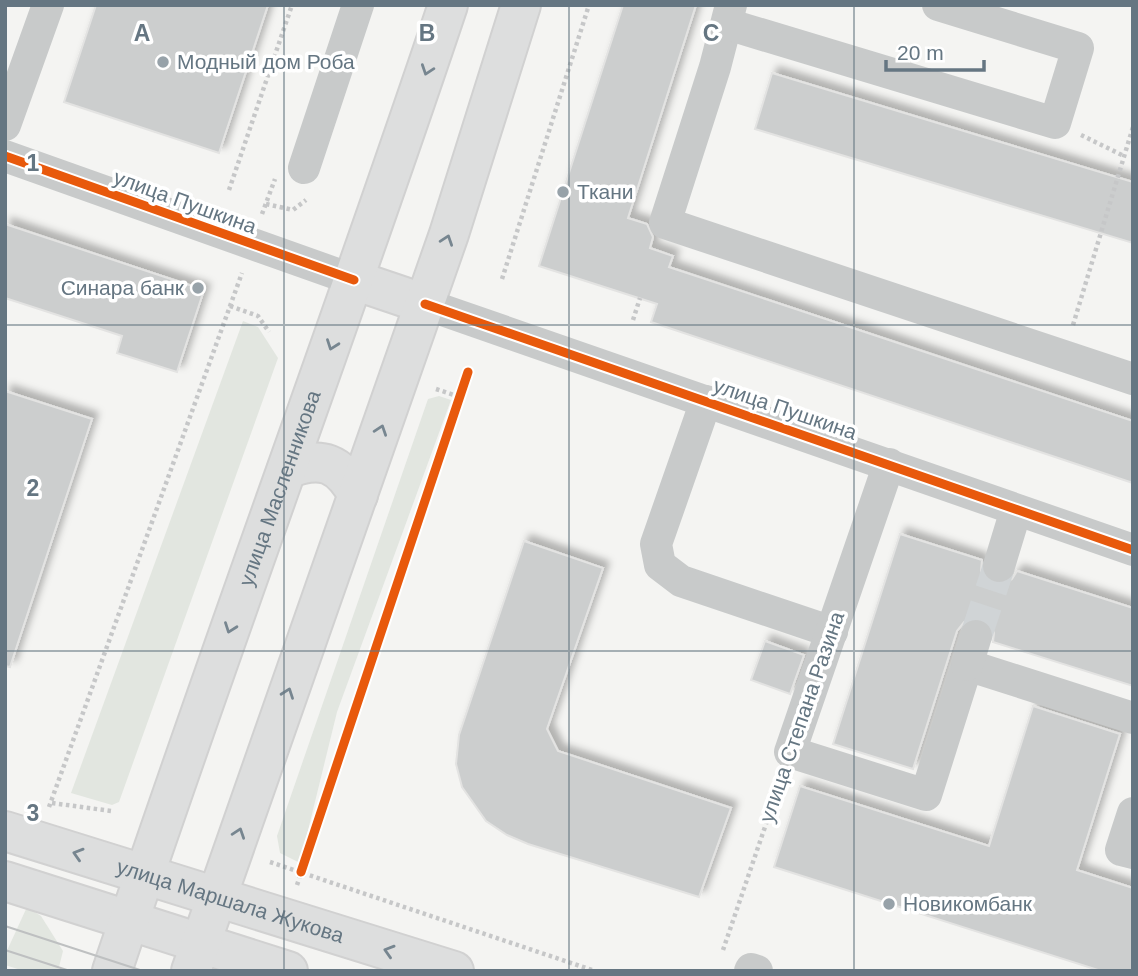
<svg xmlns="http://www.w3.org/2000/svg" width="1138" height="976" viewBox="0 0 1138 976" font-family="Arial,sans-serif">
	<defs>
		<filter id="shadow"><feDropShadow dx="6" dy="-6" stdDeviation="3.5" flood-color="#0004"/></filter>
	</defs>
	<rect width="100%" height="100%" fill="#f4f4f2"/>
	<!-- green -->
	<g fill="#e2e6e0">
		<polygon points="243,321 258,327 278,358 119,802 112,805 71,793"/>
		<polygon points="439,396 451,400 337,712 300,863 280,853 277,836 428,399"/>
		<polygon points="27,907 41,916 63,951 58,971 24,971 5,965 5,955"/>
	</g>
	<!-- building -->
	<g fill="#cccece" stroke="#e3e3e2" stroke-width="2" filter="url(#shadow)">
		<polygon points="96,5 268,5 219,153 64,102"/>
		<polygon points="623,5 696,5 628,218 647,224 653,237 650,248 673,256 669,267 1133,421 1133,483 651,322 657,304 539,266"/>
		<polygon points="772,73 1133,182 1133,243 755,129"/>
		<polygon points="5,224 204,290 177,372 117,353 122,336 5,298"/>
		<polygon points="5,391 92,419 10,667 5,666"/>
		<polygon points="900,534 982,560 981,571 985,578 993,583 1004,584 1012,579 1017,571 1133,608 1133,686 993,642 994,633 990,624 982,619 973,618 964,622 957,631 913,769 833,744"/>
		<polygon points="524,541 603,568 547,729 558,751 731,808 699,897 528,844 507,835 486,821 462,787 456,764 459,735"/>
		<polygon points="765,641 804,655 790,694 751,680"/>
		<polygon points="1033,706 1120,734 1077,870 1133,888 1133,971 1101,971 774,867 800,786 989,846"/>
	</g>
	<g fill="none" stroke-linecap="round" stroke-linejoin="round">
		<!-- minor-tunnel -->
		<polyline stroke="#d0d4d6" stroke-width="32" stroke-dasharray="32 16" stroke-linecap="butt" points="976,636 999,566"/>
		<defs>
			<g id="major">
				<polyline points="354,280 425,304"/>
				<path d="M 287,469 C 322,455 340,463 358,495"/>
				<path id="s1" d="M 5,831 L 454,971"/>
				<polyline points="5,881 288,971"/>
				<path id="s2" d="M 112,971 C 220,647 340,328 448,5"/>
				<polyline points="191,971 449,234 521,5"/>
			</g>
		</defs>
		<!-- major casing -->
		<use href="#major" stroke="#d1d1d1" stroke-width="42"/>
		<!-- path -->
		<g stroke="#c6c7c8" stroke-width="4.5" stroke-dasharray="3.5 3.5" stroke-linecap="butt">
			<polyline points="1081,135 1124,156"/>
			<polyline points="229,190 292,5"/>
			<polyline points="266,204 293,210 306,200"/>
			<polyline points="262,214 275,179"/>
			<polyline points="502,279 589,5"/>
			<polyline points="230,306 258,316 269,332"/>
			<polyline points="633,320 640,298"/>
			<polyline points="1073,325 1133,127"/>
			<polyline points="436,389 460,397"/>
			<polyline points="52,803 111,811"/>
			<polyline points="49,807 242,273"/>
			<polyline points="270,862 595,971"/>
			<polyline points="297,885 468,372"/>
			<polyline points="723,950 780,783"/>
		</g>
		<!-- minor -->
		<g stroke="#c8caca" stroke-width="32">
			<polyline points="731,5 715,67 665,223 1133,379"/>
			<polyline points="727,24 1055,123 1078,48 938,5"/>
			<polyline points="5,125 48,5"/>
			<polyline points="5,156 354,280"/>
			<polyline points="304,168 358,5"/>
			<polyline points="425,304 1133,550"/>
			<polyline points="706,401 656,544 660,565 681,581 832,632"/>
			<polyline points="889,464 790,752 926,795 967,665 1133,718"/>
			<polyline points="999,566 1016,510"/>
			<polyline points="967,665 976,636"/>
			<polyline points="1133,813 1121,850 1133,853"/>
			<polyline points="750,971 751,969 757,971"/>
		</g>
		<!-- major -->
		<use href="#major" stroke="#dddede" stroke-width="38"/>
		<!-- tram -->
		<g stroke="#bec0c1" stroke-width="2">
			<polyline points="5,926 143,971"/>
			<polyline points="5,950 70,971"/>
		</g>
		<defs>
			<g id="cycleway">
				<polyline points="5,156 354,280"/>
				<polyline points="425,304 1133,550"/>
				<polyline points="301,872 468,372"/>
			</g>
		</defs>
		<!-- cycleway casing -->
		<use href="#cycleway" stroke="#fff" stroke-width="13"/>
		<!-- cycleway -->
		<use href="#cycleway" stroke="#e8590c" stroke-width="9"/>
	</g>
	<!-- one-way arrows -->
	<defs><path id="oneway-chevron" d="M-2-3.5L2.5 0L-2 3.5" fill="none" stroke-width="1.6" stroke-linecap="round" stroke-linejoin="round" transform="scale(1.75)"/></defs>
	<g stroke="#778690">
		<use href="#oneway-chevron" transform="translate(427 70) rotate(109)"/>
		<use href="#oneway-chevron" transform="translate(447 240) rotate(-71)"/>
		<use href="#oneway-chevron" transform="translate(332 345) rotate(110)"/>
		<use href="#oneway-chevron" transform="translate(381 430) rotate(-71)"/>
		<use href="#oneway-chevron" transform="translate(230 628) rotate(110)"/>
		<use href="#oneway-chevron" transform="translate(288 693) rotate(-70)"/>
		<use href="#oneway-chevron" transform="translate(239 833) rotate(-71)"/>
		<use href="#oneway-chevron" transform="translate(78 854) rotate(-163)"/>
		<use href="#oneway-chevron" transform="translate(389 951) rotate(-163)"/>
	</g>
	<!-- grid -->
	<path fill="none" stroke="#657682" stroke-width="2" stroke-opacity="0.55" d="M 284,5 L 284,971M 569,5 L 569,971M 854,5 L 854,971M 5,325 L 1133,325M 5,651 L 1133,651"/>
	<!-- markers -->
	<g fill="#97a2a9" stroke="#fff" stroke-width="2.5">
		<circle cx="163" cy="62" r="7"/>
		<circle cx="563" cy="192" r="7"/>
		<circle cx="198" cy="288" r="7"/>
		<circle cx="889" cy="904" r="7"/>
	</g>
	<g text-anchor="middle" stroke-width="7" stroke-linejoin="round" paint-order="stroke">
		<!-- poi labels -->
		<g font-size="21" fill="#657682" stroke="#fff" text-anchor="start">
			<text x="177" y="69">Модный дом Роба</text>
			<text x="577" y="199">Ткани</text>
			<text x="184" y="295" text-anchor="end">Синара банк</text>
			<text x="903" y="911">Новикомбанк</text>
		</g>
		<!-- street labels -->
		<g font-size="21" fill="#657682" stroke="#fff">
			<text transform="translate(185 202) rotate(20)" y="7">улица Пушкина</text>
			<text transform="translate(785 409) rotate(19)" y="7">улица Пушкина</text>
			<text dy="7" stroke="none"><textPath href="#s2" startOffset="511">улица Масленникова</textPath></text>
			<text transform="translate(802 717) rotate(-71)" y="7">улица Степана Разина</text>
			<text dy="7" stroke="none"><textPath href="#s1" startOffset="236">улица Маршала Жукова</textPath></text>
		</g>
	</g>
	<g font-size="23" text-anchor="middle" font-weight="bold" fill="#657682" stroke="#fff" stroke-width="7" stroke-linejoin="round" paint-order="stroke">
		<text x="142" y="41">A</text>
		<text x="427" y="41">B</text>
		<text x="711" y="41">C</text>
		<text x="33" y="171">1</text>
		<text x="33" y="496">2</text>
		<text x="33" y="821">3</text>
	</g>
	<!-- border -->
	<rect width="1138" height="976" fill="none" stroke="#657682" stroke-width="14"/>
	<!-- scale -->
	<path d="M886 60v10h98v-10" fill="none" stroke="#657682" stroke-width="3.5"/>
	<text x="897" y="60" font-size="21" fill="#657682" stroke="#ffffff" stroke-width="5" paint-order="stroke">20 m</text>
</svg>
